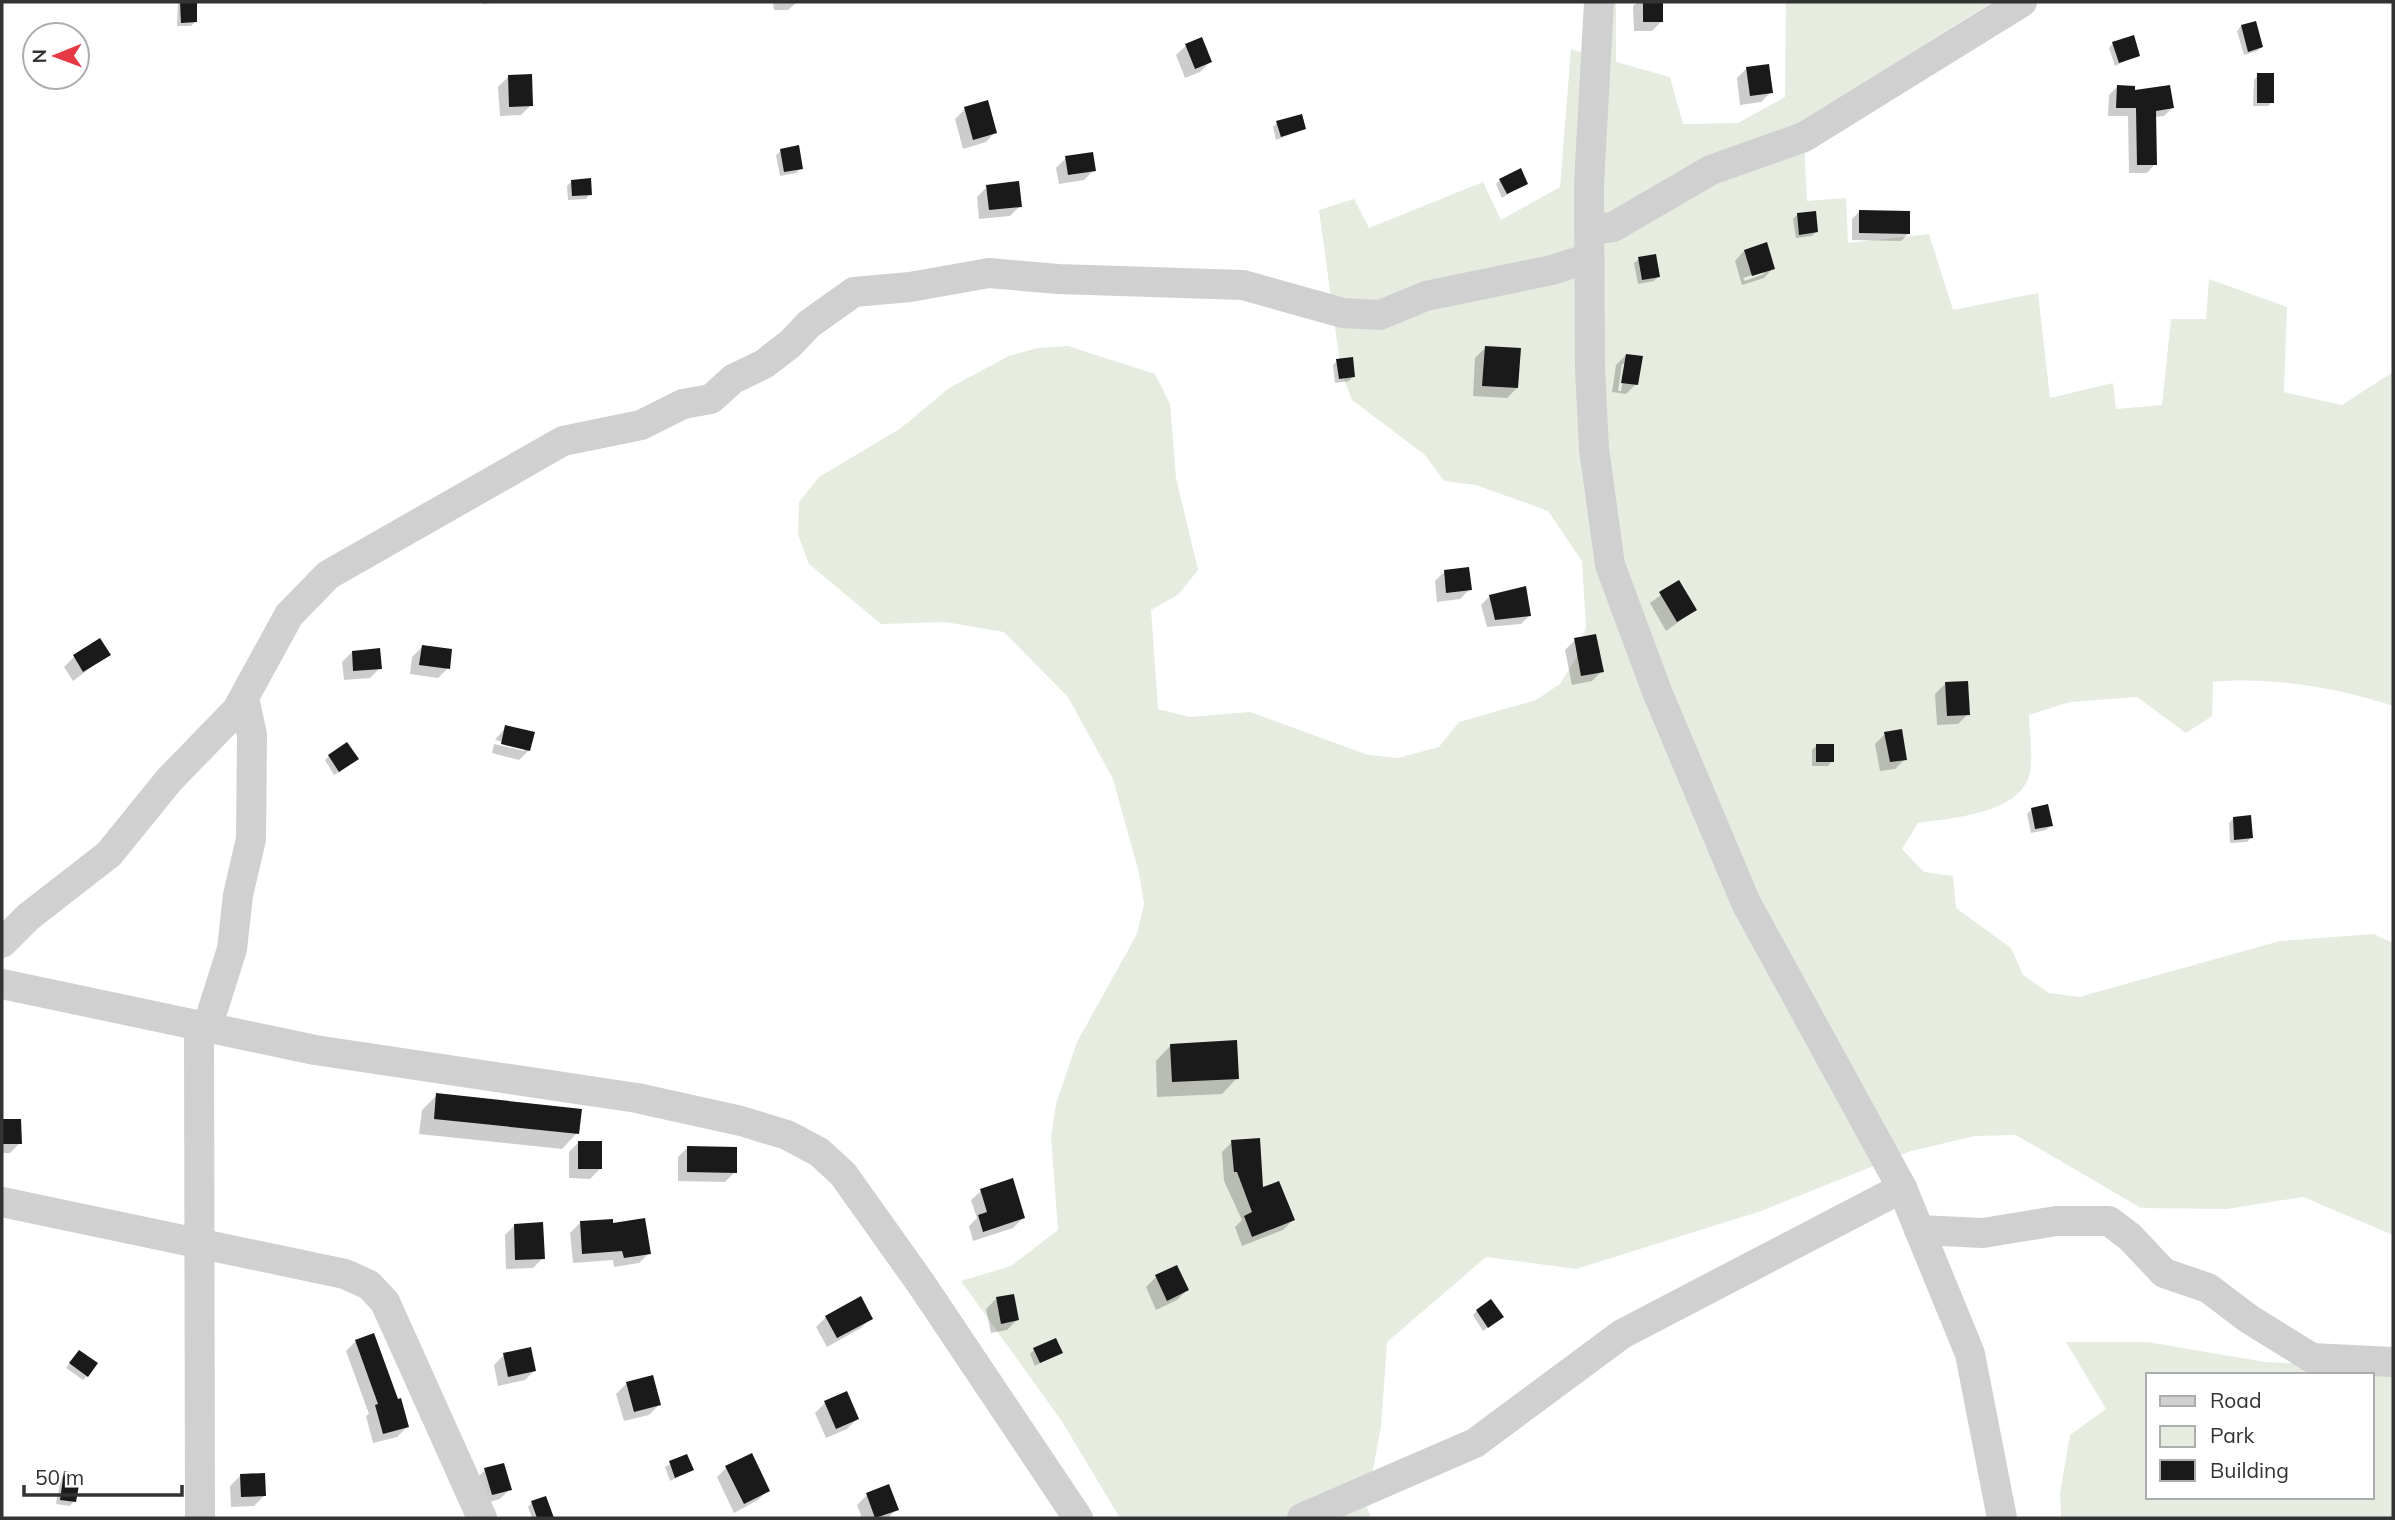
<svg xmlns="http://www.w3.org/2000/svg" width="2395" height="1520" viewBox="0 0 2395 1520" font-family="Mulish,sans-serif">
	<rect width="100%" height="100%" fill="#fff"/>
	<!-- green -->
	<g fill="#e6ecdf" fill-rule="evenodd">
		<path d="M 1586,2 L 1616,2 L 1616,62 L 1670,77 L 1683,124 L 1738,123 L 1785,97 L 1786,2 L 1992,2 L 1803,121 L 1807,201 L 1846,198 L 1848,243 L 1929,234 L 1953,310 L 2038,293 L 2050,398 L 2113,383 L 2116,409 L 2162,405 L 2171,319 L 2206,319 L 2209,279 L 2287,307 L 2284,392 L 2342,405 L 2393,372 L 2393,706 C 2340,688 2269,676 2213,682 L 2212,716 L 2186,733 L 2137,697 L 2070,702 L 2029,715 C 2029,733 2034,758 2029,776 C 2018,814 1951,818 1918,823 L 1902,849 L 1924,872 L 1953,876 L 1956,908 L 2011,948 L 2023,975 L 2049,993 L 2079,997 L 2280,941 L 2374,934 L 2393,943 L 2393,1235 L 2303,1197 L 2227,1209 L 2141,1208 L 2016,1135 L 1975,1136 L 1911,1151 L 1761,1211 L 1576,1269 L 1486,1257 L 1387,1342 L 1381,1427 L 1366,1505 L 1371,1518 L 1120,1518 L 1063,1423 L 961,1281 L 1011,1266 L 1058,1230 L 1051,1136 L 1056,1104 L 1077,1042 L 1137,934 L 1144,904 L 1139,873 L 1113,779 L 1068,697 L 1004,632 L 945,622 L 881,624 L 809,564 L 798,535 L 799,502 L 819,477 L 901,428 L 949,388 L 1009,356 L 1037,348 L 1068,346 L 1155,374 L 1170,404 L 1176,478 L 1198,570 L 1179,594 L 1151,610 L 1158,709 L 1190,717 L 1250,712 L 1368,755 L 1398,758 L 1439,747 L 1459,722 L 1536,700 L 1560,684 L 1576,658 L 1586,627 L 1582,561 L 1548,511 L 1476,485 L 1444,481 L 1425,455 L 1352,400 L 1341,371 L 1319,210 L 1354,199 L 1369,228 L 1483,182 L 1501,220 L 1560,187 L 1571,49 L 1583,53 Z"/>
		<path d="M 2066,1342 L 2148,1342 L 2265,1362 L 2393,1368 L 2393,1518 L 2061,1518 L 2060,1493 L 2070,1435 L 2106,1409 ZM 2148,1375 L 2372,1375 L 2372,1497 L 2148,1497 Z"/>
	</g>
	<!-- shadow -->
	<g fill="#0003" fill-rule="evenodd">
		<polygon points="178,2 195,2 195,22 191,26 177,26"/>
		<polygon points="483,2 500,2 483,4"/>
		<polygon points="773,2 797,2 788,10 774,10"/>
		<polygon points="1638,2 1662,2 1662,21 1652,31 1634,31 1633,6"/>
		<polygon points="2241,26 2262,47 2257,51 2244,55 2237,31"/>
		<polygon points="2113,43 2138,55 2115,66 2109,48"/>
		<polygon points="1186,46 1210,62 1200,72 1185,78 1176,55"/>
		<polygon points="1747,68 1771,92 1761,102 1740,105 1737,78"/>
		<polygon points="2258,75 2272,102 2268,106 2253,106 2254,80"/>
		<polygon points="508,77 531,105 521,115 500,116 498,87"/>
		<polygon points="2117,87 2172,108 2164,116 2154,117 2155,164 2147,173 2129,173 2128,116 2108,116 2109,95"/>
		<polygon points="965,109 995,132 986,142 963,149 955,119"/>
		<polygon points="1277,123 1304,129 1276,140 1273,127"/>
		<polygon points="781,151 801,168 796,173 780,176 776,155"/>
		<polygon points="1066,158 1094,170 1084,180 1059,184 1056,168"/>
		<polygon points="1500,180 1526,183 1502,198 1496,184"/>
		<polygon points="572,181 590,194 586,199 568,200 567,186"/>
		<polygon points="987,187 1020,206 1010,216 979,219 977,197"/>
		<polygon points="1859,212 1909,233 1901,241 1852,240 1852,219"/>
		<polygon points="1798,214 1816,232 1812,236 1796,238 1793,219"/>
		<path d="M 1744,251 L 1773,268 L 1764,278 L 1742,285 L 1735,261 ZM 1764,271 L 1764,274 L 1745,281 L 1743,278 Z"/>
		<polygon points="1639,259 1659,276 1654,281 1638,284 1634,263"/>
		<polygon points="1485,348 1517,388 1507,398 1473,396 1475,358"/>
		<path d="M 1626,355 L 1636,384 L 1626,394 L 1612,392 L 1616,365 ZM 1622,364 L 1626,364 L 1621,391 L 1618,391 Z"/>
		<polygon points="1337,361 1353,376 1349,381 1335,383 1333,365"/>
		<polygon points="1445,571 1470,589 1460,599 1437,602 1435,581"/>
		<polygon points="1679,582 1695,610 1666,631 1650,603"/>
		<polygon points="1490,596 1529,616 1521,624 1487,627 1481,605"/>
		<polygon points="1575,640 1602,671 1592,681 1572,685 1565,650"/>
		<polygon points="422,647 448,668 438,678 410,674 412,657"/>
		<polygon points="352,652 380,668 370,678 344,680 342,662"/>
		<polygon points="109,654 73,681 64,667 74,657"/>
		<polygon points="1945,684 1968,714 1958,724 1937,725 1935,694"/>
		<polygon points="506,727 529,750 519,760 492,753 494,744 524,751 524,747 495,740"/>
		<polygon points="1885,734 1905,759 1895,769 1880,771 1875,744"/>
		<polygon points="1817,745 1832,761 1828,766 1812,766 1812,750"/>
		<polygon points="329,756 352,763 334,775 325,760"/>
		<polygon points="2032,809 2051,825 2046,830 2031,833 2027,814"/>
		<polygon points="2233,819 2252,837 2247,842 2230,843 2229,823"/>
		<polygon points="1171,1045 1237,1078 1222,1094 1157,1097 1156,1061"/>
		<polygon points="437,1095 577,1133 562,1149 419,1134 422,1110"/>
		<polygon points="19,1120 20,1143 10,1153 2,1153 2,1121"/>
		<polygon points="579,1142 600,1169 590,1179 569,1178 569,1152"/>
		<polygon points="1232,1142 1261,1189 1293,1220 1283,1230 1242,1246 1235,1227 1242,1220 1224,1181 1222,1152"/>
		<polygon points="688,1147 735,1172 725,1182 678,1181 678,1157"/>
		<polygon points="981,1191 1023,1218 1013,1228 973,1241 969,1226 977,1218 971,1200"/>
		<polygon points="580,1223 611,1225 649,1253 639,1263 614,1267 613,1260 573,1263 570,1233"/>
		<polygon points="515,1225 543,1258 533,1268 506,1269 505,1235"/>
		<polygon points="1156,1277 1187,1290 1177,1300 1156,1310 1146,1287"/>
		<polygon points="996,1299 1017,1320 1007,1330 991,1333 986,1309"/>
		<polygon points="1477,1311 1497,1321 1483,1331 1473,1315"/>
		<polygon points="826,1317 871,1318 861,1328 827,1347 816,1327"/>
		<polygon points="356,1341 407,1427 397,1437 373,1443 366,1416 369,1414 346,1351"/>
		<polygon points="1034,1350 1061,1352 1035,1366 1030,1354"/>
		<polygon points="504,1355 535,1370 525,1380 498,1386 494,1365"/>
		<polygon points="75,1356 87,1376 83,1380 66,1368"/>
		<polygon points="652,1377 659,1405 649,1415 624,1421 616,1394 626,1384"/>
		<polygon points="825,1403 857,1419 847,1429 826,1438 815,1413"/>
		<polygon points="686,1456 692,1470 670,1481 665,1467"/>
		<polygon points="727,1467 768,1490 758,1500 734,1513 717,1477"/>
		<polygon points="485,1470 510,1489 500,1499 482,1504 475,1480"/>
		<polygon points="65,1473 74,1501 70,1506 56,1504 61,1478"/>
		<polygon points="240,1476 264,1496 254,1506 231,1507 230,1486"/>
		<polygon points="867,1495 897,1509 888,1518 862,1518 857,1505"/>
		<polygon points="532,1503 551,1515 548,1518 532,1518 528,1507"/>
	</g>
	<!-- building -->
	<g fill="#1a1a1a">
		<polygon points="180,2 197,2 197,22 181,23"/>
		<rect x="1643" y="2" width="20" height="20"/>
		<polygon points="2256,21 2263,47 2248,52 2241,25"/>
		<polygon points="2134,35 2140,56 2119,63 2112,42"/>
		<polygon points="1202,37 1212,62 1195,69 1185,44"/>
		<polygon points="1769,64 1773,93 1750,96 1746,67"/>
		<rect x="2257" y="73" width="17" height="30"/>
		<polygon points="532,74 533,106 509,107 508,75"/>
		<polygon points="2117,85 2135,86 2135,90 2170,85 2174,108 2156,111 2157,165 2137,165 2136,108 2116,108"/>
		<polygon points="988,100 997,133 973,140 964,107"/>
		<polygon points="1302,114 1306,129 1281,137 1276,121"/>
		<polygon points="799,145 803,169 784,172 780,149"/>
		<polygon points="1093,152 1096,171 1068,175 1065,156"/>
		<polygon points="1521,168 1528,184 1507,194 1499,179"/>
		<polygon points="591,178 592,195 572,196 571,180"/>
		<polygon points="1019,181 1022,207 989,210 986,185"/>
		<polygon points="1859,210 1910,211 1910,234 1859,233"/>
		<polygon points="1816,211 1818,232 1799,235 1797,213"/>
		<polygon points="1767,242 1775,269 1752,276 1744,250"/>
		<polygon points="1656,254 1660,277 1642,280 1638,257"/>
		<polygon points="1485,346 1521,348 1518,388 1482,386"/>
		<polygon points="1626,354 1643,356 1638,385 1621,383"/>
		<polygon points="1353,357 1355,377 1339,379 1336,359"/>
		<polygon points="1469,567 1472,590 1446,593 1444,570"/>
		<polygon points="1679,580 1697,610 1677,622 1659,592"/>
		<polygon points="1526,586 1531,616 1495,620 1489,595"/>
		<polygon points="1596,634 1604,672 1581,676 1574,638"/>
		<polygon points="100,638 111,655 83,672 73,655"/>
		<polygon points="422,645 452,649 450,669 419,665"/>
		<polygon points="380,648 382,669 353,671 352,651"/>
		<polygon points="1968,681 1970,715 1947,716 1945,682"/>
		<polygon points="505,725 535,732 530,751 501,744"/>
		<polygon points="1902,729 1907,760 1890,762 1884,732"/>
		<polygon points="347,742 359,759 339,772 328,755"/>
		<rect x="1816" y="744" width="18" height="18"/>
		<polygon points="2048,804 2053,826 2035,829 2031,808"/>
		<polygon points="2251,815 2253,838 2234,840 2233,817"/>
		<polygon points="1237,1040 1239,1079 1172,1082 1170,1044"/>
		<polygon points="436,1093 582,1109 579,1134 434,1119"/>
		<polygon points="2,1119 21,1119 22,1144 2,1144"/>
		<polygon points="1260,1138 1263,1187 1279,1181 1295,1220 1252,1237 1244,1216 1252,1212 1237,1172 1234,1172 1231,1140"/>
		<rect x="578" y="1141" width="24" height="28"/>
		<polygon points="687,1146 737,1147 737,1173 687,1172"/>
		<polygon points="1013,1178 1025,1218 983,1232 978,1215 987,1212 980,1189"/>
		<polygon points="645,1218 651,1254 624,1258 622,1251 582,1254 580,1221 613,1219 613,1223"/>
		<polygon points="543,1222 545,1259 515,1260 514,1224"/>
		<polygon points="1177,1265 1189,1290 1167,1301 1155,1275"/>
		<polygon points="1014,1294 1019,1320 1001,1324 996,1297"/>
		<polygon points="861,1296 873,1319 837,1338 825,1316"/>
		<polygon points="1491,1299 1504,1317 1488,1328 1476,1310"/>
		<polygon points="374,1333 398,1399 401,1398 409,1427 383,1434 375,1405 378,1404 355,1340"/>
		<polygon points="1056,1338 1063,1353 1040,1363 1033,1348"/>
		<polygon points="531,1347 536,1371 508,1377 503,1353"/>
		<polygon points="79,1350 98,1363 88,1377 69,1363"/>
		<polygon points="653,1375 661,1405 634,1412 626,1382"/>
		<polygon points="847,1391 859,1419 836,1429 824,1401"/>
		<polygon points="752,1453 770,1491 744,1504 725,1466"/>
		<polygon points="687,1454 694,1470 675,1478 669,1461"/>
		<polygon points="504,1463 512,1490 492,1495 484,1468"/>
		<polygon points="64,1471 81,1474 76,1502 60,1500"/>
		<polygon points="265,1473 266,1496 241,1497 240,1474"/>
		<polygon points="889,1484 899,1510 875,1518 866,1493"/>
		<polygon points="546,1496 554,1518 537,1518 531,1501"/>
	</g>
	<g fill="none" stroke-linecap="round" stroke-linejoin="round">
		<!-- minor -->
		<g stroke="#d0d0d0" stroke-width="30">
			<polyline points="1599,2 1589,184 1590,368 1594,449 1610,565 1658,694 1746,903 1902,1188 1964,1339 1970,1354 2002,1518"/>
			<polyline points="1589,230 1613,227 1711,170 1804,137 2022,2"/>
			<polyline points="2,943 28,917 109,854 169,780 237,710 289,615 328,575 563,441 641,425 683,404 711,399 733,379 764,364 790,344 809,324 854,292 910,287 989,273 1058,279 1243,285 1343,313 1380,315 1426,296 1552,270 1589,258"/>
			<polyline points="2,984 315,1050 637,1098 741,1121 787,1135 819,1152 843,1174 922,1285 1078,1518"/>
			<polyline points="199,1026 200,1518"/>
			<polyline points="207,1028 232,949 238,895 251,839 252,735 244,698"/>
			<polyline points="2,1202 345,1274 369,1285 385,1302 482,1518"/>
			<polyline points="1919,1230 1983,1233 2056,1221 2109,1221 2130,1237 2164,1273 2208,1288 2249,1319 2312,1358 2393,1362"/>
			<polyline points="1302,1518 1475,1443 1622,1334 1902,1188"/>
		</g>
	</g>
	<!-- border -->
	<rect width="2395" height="1520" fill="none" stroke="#333333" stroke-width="7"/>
	<!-- legend -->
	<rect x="2146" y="1373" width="228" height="126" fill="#ffffff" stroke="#adadad" stroke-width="2"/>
	<rect x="2160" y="1396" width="35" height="10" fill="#d0d0d0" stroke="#adadad" stroke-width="2"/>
	<text x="2210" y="1408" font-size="21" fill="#333333">Road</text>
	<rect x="2160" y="1426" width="35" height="21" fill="#e6ecdf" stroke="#adadad" stroke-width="2"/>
	<text x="2210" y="1443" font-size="21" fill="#333333">Park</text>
	<rect x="2160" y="1460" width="35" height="21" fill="#1a1a1a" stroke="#adadad" stroke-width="2"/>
	<text x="2210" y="1478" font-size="21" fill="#333333">Building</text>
	<!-- north arrow -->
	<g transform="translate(56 56) rotate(269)"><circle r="33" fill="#ffffff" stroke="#adadad" stroke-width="2"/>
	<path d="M0-5L12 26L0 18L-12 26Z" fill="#e63946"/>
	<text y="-10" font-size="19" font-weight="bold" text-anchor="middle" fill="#333333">N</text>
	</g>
	<!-- scale -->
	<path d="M24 1485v10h158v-10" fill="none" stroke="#333333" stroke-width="3.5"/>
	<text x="35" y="1485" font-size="21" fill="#333333" stroke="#ffffff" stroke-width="5" paint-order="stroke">50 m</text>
</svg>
